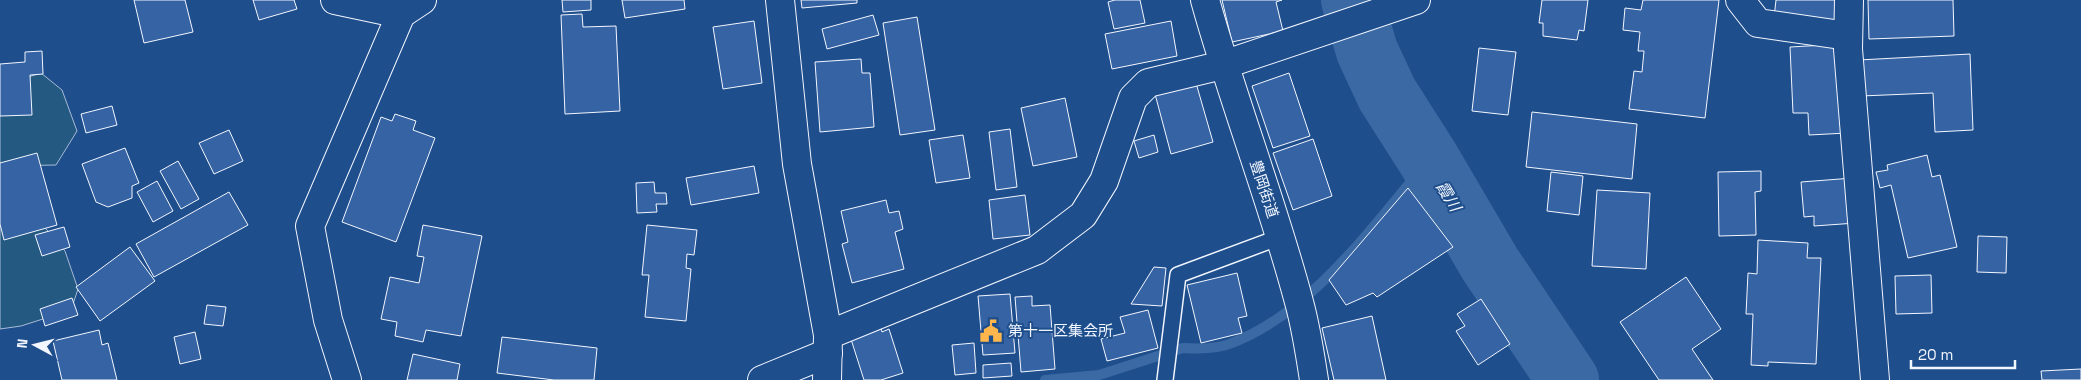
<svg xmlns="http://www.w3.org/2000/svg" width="2081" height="380" viewBox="0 0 2081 380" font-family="'Space Grotesk','Noto Sans JP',sans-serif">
	<rect width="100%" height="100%" fill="#1f4e8c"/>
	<!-- green -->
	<g fill="#245a82" stroke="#a8bbd7">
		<polygon points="41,73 62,90 77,131 56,165 0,166 0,86"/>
		<polygon points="0,209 35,216 65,251 78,289 71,310 21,326 0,329"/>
	</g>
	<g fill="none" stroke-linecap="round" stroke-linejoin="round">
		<!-- stream -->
		<path stroke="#3b69a3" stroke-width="10" d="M 1045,380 L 1099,375 L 1183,348 C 1198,349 1218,349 1232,343 C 1313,312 1374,224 1429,160"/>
		<!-- river -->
		<polyline stroke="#3b69a3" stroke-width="62" points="1352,0 1367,51 1387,94 1429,160 1490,264 1568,380"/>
	</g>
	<!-- building -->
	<g fill="#3563a3" stroke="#f2f6ff">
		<polygon points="134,0 185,0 193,32 144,43"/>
		<polygon points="253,0 294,0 297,9 259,20"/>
		<polygon points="562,0 591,0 591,10 563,12"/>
		<polygon points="622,0 684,0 685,9 625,18"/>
		<polygon points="801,0 857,0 857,3 802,8"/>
		<polygon points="1115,0 1140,0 1145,23 1114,29 1108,2"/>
		<polygon points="1222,0 1282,0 1276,2 1283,31 1232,42"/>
		<polygon points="1542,0 1588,0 1584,31 1579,30 1577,40 1543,36 1543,23 1539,23"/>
		<polygon points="1643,0 1719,0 1705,118 1629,109 1634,71 1642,72 1644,51 1638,51 1640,32 1623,30 1625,8 1641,10"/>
		<polygon points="1776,0 1843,0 1840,25 1774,18"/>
		<polygon points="1868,0 1953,0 1954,36 1869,39"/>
		<polygon points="582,14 583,27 616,26 620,111 565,114 561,15"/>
		<polygon points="873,15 879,35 827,49 822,29"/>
		<polygon points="917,17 935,130 900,135 883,23"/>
		<polygon points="754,21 762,83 723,89 713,27"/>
		<polygon points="1171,21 1177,56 1112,69 1105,34"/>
		<polygon points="1843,44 1847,133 1809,135 1808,113 1793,113 1790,47"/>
		<polygon points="1479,48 1516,52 1508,115 1472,111"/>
		<polygon points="42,51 43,74 30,75 32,115 0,116 0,64 25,62 25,52"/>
		<polygon points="1970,54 1973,130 1935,132 1933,93 1861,96 1859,60"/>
		<polygon points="861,59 862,73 870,73 874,127 820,132 815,62"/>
		<polygon points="1289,73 1310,136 1273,148 1252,86"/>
		<polygon points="1196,83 1213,142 1171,154 1155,94"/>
		<polygon points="1065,98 1077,157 1033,166 1021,108"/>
		<polygon points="112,106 117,125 86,133 81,114"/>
		<polygon points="1532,112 1637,124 1632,179 1526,167"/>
		<polygon points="395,114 416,121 413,130 435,138 396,242 342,222 381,117 392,121"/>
		<polygon points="1010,129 1017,187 996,190 989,132"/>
		<polygon points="229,130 243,161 214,174 199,143"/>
		<polygon points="963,135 970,178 936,183 929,140"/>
		<polygon points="1154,135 1158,152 1139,158 1134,141"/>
		<polygon points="1313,139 1332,196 1293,210 1273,153"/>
		<polygon points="125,148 139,183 132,186 132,198 108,207 96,202 82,164"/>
		<polygon points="37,153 57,225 4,240 0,224 0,163"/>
		<polygon points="1927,155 1932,177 1940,175 1957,247 1908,258 1891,185 1880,188 1876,172 1888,170 1887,165"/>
		<polygon points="178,161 199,199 181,209 160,171"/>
		<polygon points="754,166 759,193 691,205 686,178"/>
		<polygon points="1761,171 1761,191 1755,192 1756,235 1719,236 1718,172"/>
		<polygon points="1551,172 1583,176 1579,215 1547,211"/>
		<polygon points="1853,178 1856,223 1814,226 1814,216 1804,217 1801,182"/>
		<polygon points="157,181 173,211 153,222 137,192"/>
		<polygon points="654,182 655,193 666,193 667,204 656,204 657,212 637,213 636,183"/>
		<polygon points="1408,188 1453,247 1377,297 1373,293 1346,305 1329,280"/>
		<polygon points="1597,190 1650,193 1646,269 1592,266"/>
		<polygon points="229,192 248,225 154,277 136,244"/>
		<polygon points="1025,195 1030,235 993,239 989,200"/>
		<polygon points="886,200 889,213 899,211 903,229 895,232 904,269 852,283 842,244 848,242 841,211"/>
		<polygon points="423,225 482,236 461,336 426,330 423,342 395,336 397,322 381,319 390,277 419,283 424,257 417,256"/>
		<polygon points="647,225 697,230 694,255 687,254 686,268 691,269 686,321 645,317 649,275 642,275"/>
		<polygon points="64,227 70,247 42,256 35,235"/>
		<polygon points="1978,236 2007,237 2006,273 1977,272"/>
		<polygon points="1758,240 1808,243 1807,258 1821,258 1816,364 1768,362 1768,366 1751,365 1753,314 1746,314 1748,273 1757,274"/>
		<polygon points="130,247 155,281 100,321 76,287"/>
		<polygon points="1154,267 1166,268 1162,306 1131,304"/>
		<polygon points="1237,273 1247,316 1238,318 1242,333 1201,343 1187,285"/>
		<polygon points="1931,275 1932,313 1896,314 1895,276"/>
		<polygon points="1686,277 1721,329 1692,349 1713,380 1659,380 1620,322"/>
		<polygon points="1010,294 1015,353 983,355 978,296"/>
		<polygon points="1032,296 1032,306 1050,305 1055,369 1021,372 1015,297"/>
		<polygon points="72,298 78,315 45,326 40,309"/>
		<polygon points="1481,299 1510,344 1478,365 1456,331 1465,326 1457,314"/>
		<polygon points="207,305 226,307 223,326 204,324"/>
		<polygon points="1148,310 1158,348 1107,361 1101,339 1125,333 1120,317"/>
		<polygon points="1372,316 1386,380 1334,380 1322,328"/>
		<polygon points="880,324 882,332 889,329 903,373 881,380 864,380 849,333"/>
		<polygon points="99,330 102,345 108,343 117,380 62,380 53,341"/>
		<polygon points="195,332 201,359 180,364 174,337"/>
		<polygon points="502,337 597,348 594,380 554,380 497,373"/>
		<polygon points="974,343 976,373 955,375 952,345"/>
		<polygon points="413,354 460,364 457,380 407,380"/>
		<polygon points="1011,363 1012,376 983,378 983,365"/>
		<polygon points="2081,369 2081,380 2042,380 2041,371"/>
	</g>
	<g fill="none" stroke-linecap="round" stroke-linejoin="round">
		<defs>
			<polyline id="lane" points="1165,380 1178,275 1280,237"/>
			<g id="street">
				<polyline points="335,0 401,14"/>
				<polyline points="780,0 797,164 828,335 827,380"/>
				<polyline points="1740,0 1758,23 1848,36"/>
				<polyline points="1849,0 1848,49 1875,380"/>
				<polyline points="828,335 1037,250 1083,215 1104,181 1133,98 1148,83 1223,65 1416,0"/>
				<polyline points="347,380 328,320 310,226 401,14 422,0"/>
				<polyline points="762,380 828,353"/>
			</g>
			<path id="primary" d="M 1205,0 C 1233,101 1272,200 1299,302 C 1306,327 1310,354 1314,380"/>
		</defs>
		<!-- lane casing -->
		<use href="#lane" stroke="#f2f6ff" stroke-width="18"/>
		<!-- street casing -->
		<use href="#street" stroke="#f2f6ff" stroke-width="30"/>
		<!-- primary casing -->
		<use href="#primary" stroke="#f2f6ff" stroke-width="30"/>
		<!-- lane -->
		<use href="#lane" stroke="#1f4e8c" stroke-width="15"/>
		<!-- street -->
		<use href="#street" stroke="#1f4e8c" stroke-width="28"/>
		<!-- primary -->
		<use href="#primary" stroke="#1f4e8c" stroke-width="28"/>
	</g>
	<!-- icons -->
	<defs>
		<symbol id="civic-bare" viewBox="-9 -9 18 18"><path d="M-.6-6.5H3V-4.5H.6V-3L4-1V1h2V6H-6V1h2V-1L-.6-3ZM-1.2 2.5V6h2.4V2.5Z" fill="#ffb74d" stroke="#1f4e8c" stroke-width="2.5" paint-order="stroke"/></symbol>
	</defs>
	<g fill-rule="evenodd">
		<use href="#civic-bare" x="975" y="315" width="32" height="32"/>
	</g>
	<g text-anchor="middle" stroke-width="4" stroke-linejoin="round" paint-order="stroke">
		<!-- street labels -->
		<g font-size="15" fill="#f2f6ff" stroke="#1f4e8c">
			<text transform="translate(1264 189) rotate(72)" y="5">豊岡街道</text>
		</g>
		<!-- poi labels -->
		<g font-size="15" fill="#f2f6ff" stroke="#1f4e8c" text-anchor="start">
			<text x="1008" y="336">第十一区集会所</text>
		</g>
		<!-- water labels -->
		<g font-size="16" font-style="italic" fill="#f2f6ff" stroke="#1f4e8c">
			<text transform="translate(1449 196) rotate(59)" y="6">霞川</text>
		</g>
	</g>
	<!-- north arrow -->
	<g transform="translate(35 345) rotate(277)" stroke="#1f4e8c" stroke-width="4" paint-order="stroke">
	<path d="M0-4L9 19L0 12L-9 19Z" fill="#f2f6ff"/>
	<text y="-8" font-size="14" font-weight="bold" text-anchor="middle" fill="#f2f6ff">N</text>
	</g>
	<!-- scale -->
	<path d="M1911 360v8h104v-8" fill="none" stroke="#f2f6ff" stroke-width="2.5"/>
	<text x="1918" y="360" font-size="15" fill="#f2f6ff" stroke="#1f4e8c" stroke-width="4" paint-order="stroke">20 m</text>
</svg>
